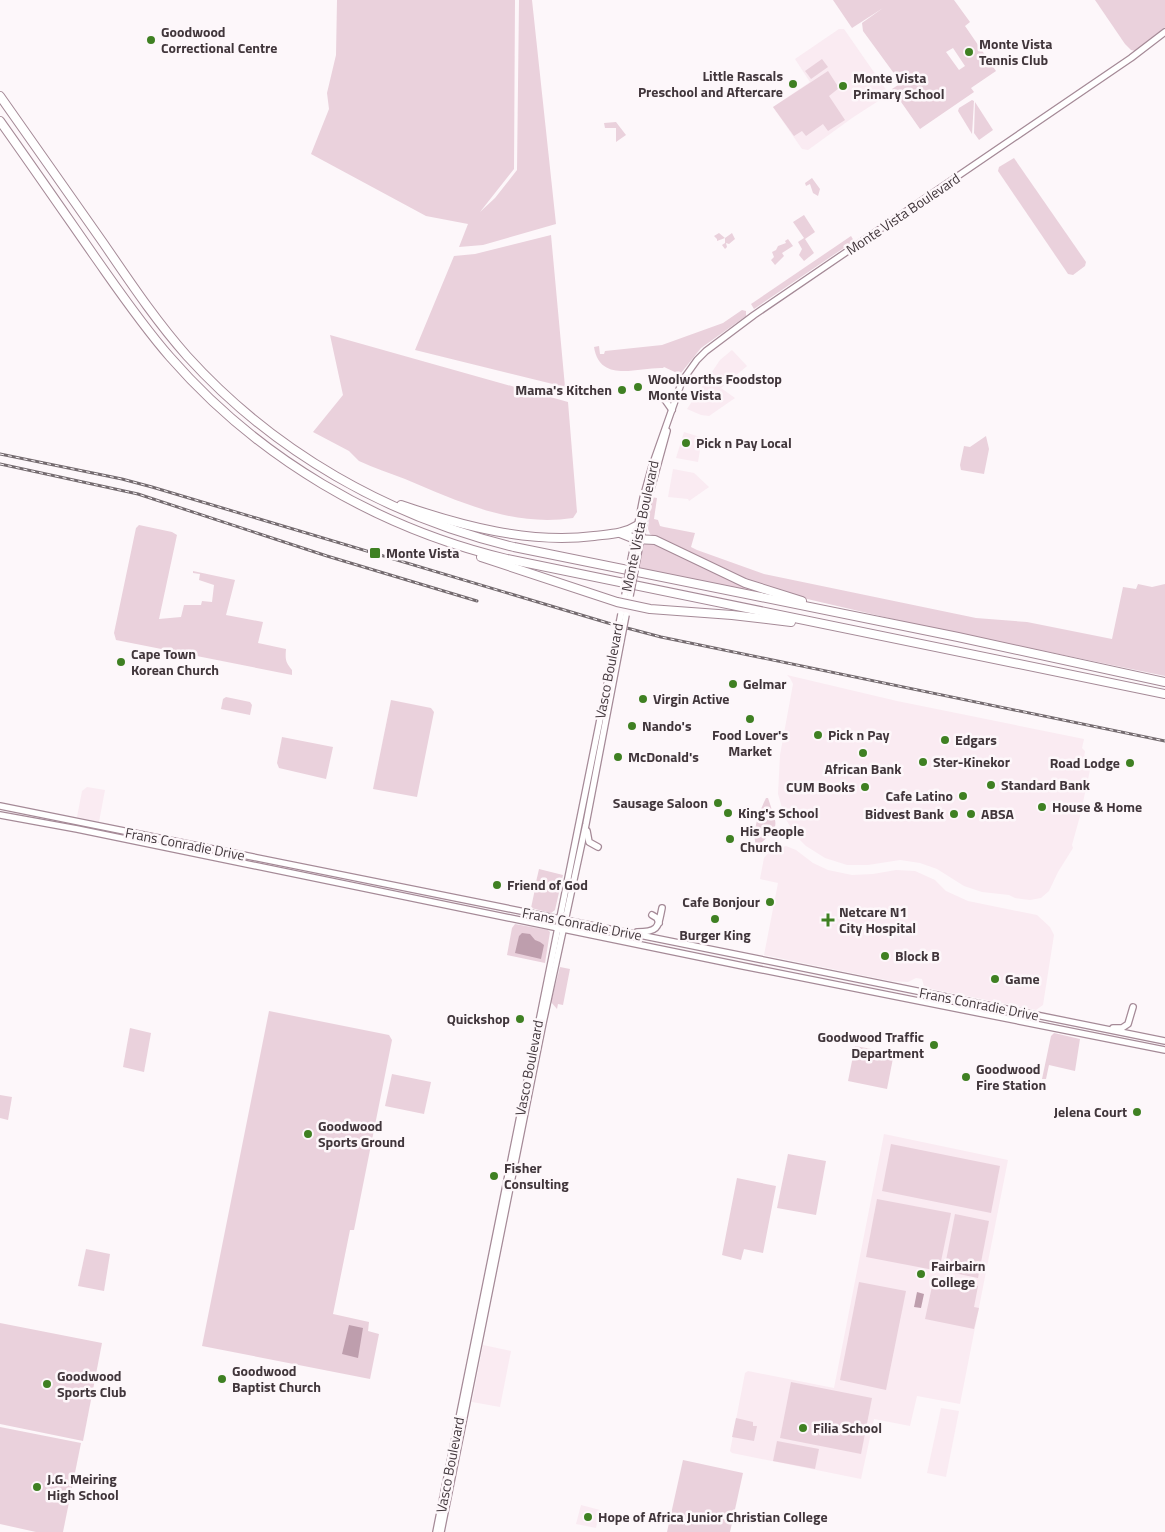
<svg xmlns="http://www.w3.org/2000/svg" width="1165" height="1532" viewBox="0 0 1165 1532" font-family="'Titillium Web',sans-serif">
	<rect width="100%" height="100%" fill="#fdf7fa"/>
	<!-- built -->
	<g fill="#faebf2">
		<polygon points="839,29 844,29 887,91 886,96 852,118 808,150 802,149 773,107 810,82 795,59"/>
		<polygon points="732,350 747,366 721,388 735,398 709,416 701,415 687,409 720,360"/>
		<polygon points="684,432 713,441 700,450 698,462 676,458"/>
		<polygon points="673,469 694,473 709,487 689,501 688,499 668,497"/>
		<polygon points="787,675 897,701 1084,739 1082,748 1085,751 1084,759 1092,761 1080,816 1072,845 1073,848 1058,872 1049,891 1041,898 1030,900 1015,898 1009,895 982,892 964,886 937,869 920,863 900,860 868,865 847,865 825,858 806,846 796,836 785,818 778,794 780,755 793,684 790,678"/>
		<polygon points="87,787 105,790 99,822 77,817 82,791"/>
		<polygon points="786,846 796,850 813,863 828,870 852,875 873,874 896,870 915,871 935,880 946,891 968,901 1037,915 1050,927 1054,935 1043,1005 1036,1010 927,988 924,986 922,979 916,978 908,982 891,981 764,955 778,883 760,879 764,858 769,852"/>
		<polygon points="884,1134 1008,1160 960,1404 917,1396 910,1426 874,1419 861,1479 732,1453 730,1451 745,1373 748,1371 834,1388"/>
		<polygon points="483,1345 511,1351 500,1407 472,1402"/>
		<polygon points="941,1408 959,1411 946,1477 927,1473"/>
		<polygon points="581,1505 600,1510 596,1528 576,1524"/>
	</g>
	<!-- green -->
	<g fill="#ead1dc" fill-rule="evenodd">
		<polygon points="337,0 515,0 514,169 480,212 495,198 517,170 519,0 532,0 556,224 483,245 459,247 468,224 426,216 311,154 329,109 327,93 336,55"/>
		<path d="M 833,0 L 954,0 L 970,22 L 965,26 L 996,71 L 971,88 L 974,92 L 920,129 L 892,89 L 901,83 L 863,31 L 862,23 L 883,8 L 852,28 ZM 953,48 L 965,66 L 959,70 L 946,52 Z"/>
		<polygon points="1095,0 1165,0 1165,27 1135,51 1131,50 1125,44"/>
		<polygon points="822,59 828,67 811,79 805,71"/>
		<polygon points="828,71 839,88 829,96 845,120 828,131 823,124 806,136 802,131 794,136 773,107"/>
		<polygon points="972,100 974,101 972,134 958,111 959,108"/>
		<polygon points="975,102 993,130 979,140 974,133"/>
		<polygon points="616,122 626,135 616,142 616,128 605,128 604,123"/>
		<polygon points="1014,158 1086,262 1085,266 1073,275 1068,274 998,171 999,167"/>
		<polygon points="812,178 820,189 818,196 813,193 810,184 806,186 805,183"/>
		<polygon points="804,215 815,232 805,239 814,253 804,261 799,255 802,249 798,242 804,238 793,222"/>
		<polygon points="719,233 725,238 732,233 735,239 729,244 726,243 727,247 725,249 722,245 725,243 725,238 717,241 717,239 714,236"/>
		<polygon points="551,235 565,387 415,350 454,256 475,254"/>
		<polygon points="851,236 854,241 754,309 751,304"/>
		<polygon points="788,239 793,246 782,253 784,256 775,265 771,260 774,257 772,252 776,250 778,246 786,243 785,241"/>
		<path d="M 742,310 L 746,311 L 746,316 L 701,348 L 681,373 L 677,373 L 664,367 L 663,368 C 638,367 600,384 594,347 L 599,346 L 600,354 L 604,354 L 605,351 L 662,345 L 723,323 Z"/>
		<path d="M 330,335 L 568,402 L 577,512 L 573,518 C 512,527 460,502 405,479 C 390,473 374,468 359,461 L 349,451 L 313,432 L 343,395 Z"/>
		<polygon points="986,436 989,449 984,474 961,470 960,465 964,446 970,447"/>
		<polygon points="651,497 657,498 654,519 658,520 660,526 664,527 695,533 691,547 697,550 764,574 976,618 1027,622 1112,639 1123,587 1136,589 1138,584 1152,587 1165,584 1165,676 927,627 786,594 763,587 650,534 648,529"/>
		<path d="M 139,525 L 172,532 L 177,535 L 159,619 L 181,617 L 184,605 L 201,605 L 202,601 L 212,602 L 214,585 L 199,580 L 200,574 L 193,573 L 193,571 L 235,580 L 226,615 L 263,622 L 258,643 L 286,649 C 285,661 286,662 292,670 L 292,675 L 116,640 L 114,633 L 136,528 Z"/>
		<polygon points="646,540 786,599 639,568 644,542"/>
		<polygon points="226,697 250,702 252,705 250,715 221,709 223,699"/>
		<polygon points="391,700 431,708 434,712 417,797 373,789"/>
		<polygon points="282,737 333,747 326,779 279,768 277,763"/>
		<path d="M 766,798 L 768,798 C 778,829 781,824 757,847 C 750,834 760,810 766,798 Z"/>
		<polygon points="539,869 563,875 555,910 551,913 531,908 535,889 540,890 541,884 536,882"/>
		<polygon points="515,924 548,930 550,932 545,963 507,955 512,928"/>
		<polygon points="560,967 570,969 563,1005 558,1004 557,1009 551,1002"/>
		<polygon points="269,1011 389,1035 392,1040 354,1230 350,1230 333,1314 369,1322 368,1331 379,1334 370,1379 202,1346"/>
		<polygon points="130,1028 151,1033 144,1072 123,1067"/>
		<polygon points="1054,1033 1080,1039 1075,1071 1049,1065 1046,1079 1042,1079 1051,1036"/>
		<polygon points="855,1046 894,1053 887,1089 848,1081"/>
		<polygon points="392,1074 431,1082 424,1114 385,1106"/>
		<polygon points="0,1095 12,1097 8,1120 0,1118"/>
		<polygon points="891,1144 1000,1166 991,1213 882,1191"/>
		<polygon points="788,1154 826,1161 816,1215 777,1208"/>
		<polygon points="737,1178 776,1186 763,1253 744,1249 741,1260 722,1255"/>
		<polygon points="877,1199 951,1213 939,1271 866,1257"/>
		<polygon points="955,1214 989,1221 978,1278 944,1271"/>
		<polygon points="86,1249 110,1254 104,1291 78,1286"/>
		<polygon points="934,1277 978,1286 974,1307 979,1308 974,1329 925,1319"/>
		<polygon points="859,1282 906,1291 886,1390 840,1380"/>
		<polygon points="0,1323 102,1343 83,1441 0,1424"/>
		<polygon points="791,1382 872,1398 861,1454 780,1438"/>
		<polygon points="736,1418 753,1422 753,1426 757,1426 754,1441 732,1437"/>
		<polygon points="0,1427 81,1443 63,1532 36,1532 0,1524"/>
		<polygon points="777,1441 819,1449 815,1469 773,1461"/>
		<polygon points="683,1460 743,1473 730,1532 667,1532"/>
	</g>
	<!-- water -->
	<g fill="#be9ead">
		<polygon points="522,933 530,934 535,940 540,942 544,945 541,959 515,953 519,936"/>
		<polygon points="917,1292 924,1294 921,1308 914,1307"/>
		<polygon points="349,1325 363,1328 358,1358 342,1354"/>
	</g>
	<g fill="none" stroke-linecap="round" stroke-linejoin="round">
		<defs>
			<g id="secondary">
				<polyline points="659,395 665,400 672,410"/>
				<polyline points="629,570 643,498 652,466 682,381 697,360 706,351 754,315 1131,58 1165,32"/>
				<polyline points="635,570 648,500 667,431"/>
				<polyline points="0,806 1165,1041"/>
				<polyline points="0,815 77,829 743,966 1165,1050"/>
				<polyline points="587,831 589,842 598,847"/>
				<polyline points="652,915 657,918 659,923"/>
				<path d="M 637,932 C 659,932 658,927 662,908"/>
				<polyline points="1113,1028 1122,1028 1128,1024 1133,1007"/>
				<polyline points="436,1532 616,640"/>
				<polyline points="441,1532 543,1023 586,824 621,641"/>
			</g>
			<g id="highway">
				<path d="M 0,96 C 35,145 69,195 104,244 C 130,282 156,321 187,356 C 274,452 388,517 514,547 L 958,637 L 1165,682"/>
				<path d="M 0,121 C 32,166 63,211 95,257 C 119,291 142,325 170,357 C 258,458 377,528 507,559 L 1165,694"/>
				<path d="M 401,505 C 462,526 529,544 594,536 C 610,534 624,534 638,525"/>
				<polyline points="620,533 635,539 655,540 745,583 802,601"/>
				<polyline points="481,557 617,602 650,609 732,615 791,622"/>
			</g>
		</defs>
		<!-- secondary casing -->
		<use href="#secondary" stroke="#a58a97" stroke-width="8"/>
		<!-- highway casing -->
		<use href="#highway" stroke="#a58a97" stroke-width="10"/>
		<!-- secondary -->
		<use href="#secondary" stroke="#fff" stroke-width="5.5"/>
		<!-- highway -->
		<use href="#highway" stroke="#fff" stroke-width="8"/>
		<defs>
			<g id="rail">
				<polyline points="0,454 122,479 152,487 608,623 661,637 1165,741"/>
				<polyline points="0,464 138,494 327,556 477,601"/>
			</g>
		</defs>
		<!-- rail casing -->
		<use href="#rail" stroke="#746b6f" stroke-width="3"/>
		<!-- rail -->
		<use href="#rail" stroke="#fdf7fa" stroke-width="1" stroke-dasharray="4" stroke-linecap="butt"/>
		<defs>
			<g id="secondary-bridge">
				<polyline points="625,595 629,570"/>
				<polyline points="630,596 635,570"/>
				<polyline points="616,640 621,614"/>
				<polyline points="621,641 626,615"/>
			</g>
		</defs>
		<!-- secondary-bridge casing -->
		<use href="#secondary-bridge" stroke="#a58a97" stroke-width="8" stroke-linecap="butt"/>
		<!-- secondary-bridge -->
		<use href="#secondary-bridge" stroke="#fff" stroke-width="5.5"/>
	</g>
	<!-- markers -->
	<g fill="#3f8022" stroke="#fdf7fa" stroke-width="2">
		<circle cx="151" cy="40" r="5"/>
		<circle cx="969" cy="52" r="5"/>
		<circle cx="793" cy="84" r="5"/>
		<circle cx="843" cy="86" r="5"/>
		<circle cx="638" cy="387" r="5"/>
		<circle cx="622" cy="390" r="5"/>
		<circle cx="686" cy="443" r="5"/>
		<rect x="369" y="547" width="12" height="12" rx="2.5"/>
		<circle cx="121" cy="662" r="5"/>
		<circle cx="733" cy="684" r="5"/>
		<circle cx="643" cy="699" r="5"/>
		<circle cx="750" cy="719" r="5"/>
		<circle cx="632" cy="726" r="5"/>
		<circle cx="818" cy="735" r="5"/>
		<circle cx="945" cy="740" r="5"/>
		<circle cx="863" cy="753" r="5"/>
		<circle cx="618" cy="757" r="5"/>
		<circle cx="923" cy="762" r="5"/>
		<circle cx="1130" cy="763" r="5"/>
		<circle cx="991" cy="785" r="5"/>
		<circle cx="865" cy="787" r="5"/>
		<circle cx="963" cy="796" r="5"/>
		<circle cx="718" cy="803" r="5"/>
		<circle cx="1042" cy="807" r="5"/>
		<circle cx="728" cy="813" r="5"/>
		<circle cx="954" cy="814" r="5"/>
		<circle cx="971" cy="814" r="5"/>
		<circle cx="730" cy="839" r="5"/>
		<circle cx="497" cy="885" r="5"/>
		<circle cx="770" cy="902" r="5"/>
		<circle cx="715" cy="919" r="5"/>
		<path d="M825.5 912.5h5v5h5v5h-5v5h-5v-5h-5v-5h5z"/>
		<circle cx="885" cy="956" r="5"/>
		<circle cx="995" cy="979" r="5"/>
		<circle cx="520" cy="1019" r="5"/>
		<circle cx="934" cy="1045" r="5"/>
		<circle cx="966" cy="1077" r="5"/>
		<circle cx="1137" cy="1112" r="5"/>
		<circle cx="308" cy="1134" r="5"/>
		<circle cx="494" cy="1176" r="5"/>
		<circle cx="921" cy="1274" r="5"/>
		<circle cx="222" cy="1379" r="5"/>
		<circle cx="47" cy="1384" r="5"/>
		<circle cx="803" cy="1428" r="5"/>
		<circle cx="37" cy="1487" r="5"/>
		<circle cx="588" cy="1517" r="5"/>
	</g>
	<g text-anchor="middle" stroke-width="5" stroke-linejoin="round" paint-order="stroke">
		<!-- poi labels -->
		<g font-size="14" font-weight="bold" fill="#41363b" stroke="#fdf7fa" text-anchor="start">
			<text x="161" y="37">Goodwood<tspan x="161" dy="16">Correctional Centre</tspan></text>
			<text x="979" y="49">Monte Vista<tspan x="979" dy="16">Tennis Club</tspan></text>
			<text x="783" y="81" text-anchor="end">Little Rascals<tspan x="783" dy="16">Preschool and Aftercare</tspan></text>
			<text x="853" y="83">Monte Vista<tspan x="853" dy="16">Primary School</tspan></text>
			<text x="648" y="384">Woolworths Foodstop<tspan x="648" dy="16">Monte Vista</tspan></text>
			<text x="612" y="395" text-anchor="end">Mama's Kitchen</text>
			<text x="696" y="448">Pick n Pay Local</text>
			<text x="386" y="558">Monte Vista</text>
			<text x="131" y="659">Cape Town<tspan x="131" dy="16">Korean Church</tspan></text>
			<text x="743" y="689">Gelmar</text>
			<text x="653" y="704">Virgin Active</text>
			<text x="642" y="731">Nando's</text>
			<text x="750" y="740" text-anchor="middle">Food Lover's<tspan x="750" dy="16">Market</tspan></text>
			<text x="828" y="740">Pick n Pay</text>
			<text x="955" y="745">Edgars</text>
			<text x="628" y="762">McDonald's</text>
			<text x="933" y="767">Ster-Kinekor</text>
			<text x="1120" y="768" text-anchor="end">Road Lodge</text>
			<text x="863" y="774" text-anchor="middle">African Bank</text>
			<text x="1001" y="790">Standard Bank</text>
			<text x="855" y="792" text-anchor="end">CUM Books</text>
			<text x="953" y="801" text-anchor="end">Cafe Latino</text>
			<text x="708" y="808" text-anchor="end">Sausage Saloon</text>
			<text x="1052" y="812">House &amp; Home</text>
			<text x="738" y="818">King's School</text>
			<text x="944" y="819" text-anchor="end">Bidvest Bank</text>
			<text x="981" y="819">ABSA</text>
			<text x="740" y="836">His People<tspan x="740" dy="16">Church</tspan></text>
			<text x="507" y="890">Friend of God</text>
			<text x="760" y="907" text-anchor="end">Cafe Bonjour</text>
			<text x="839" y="917">Netcare N1<tspan x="839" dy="16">City Hospital</tspan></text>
			<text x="715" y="940" text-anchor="middle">Burger King</text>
			<text x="895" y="961">Block B</text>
			<text x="1005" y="984">Game</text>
			<text x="510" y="1024" text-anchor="end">Quickshop</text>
			<text x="924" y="1042" text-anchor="end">Goodwood Traffic<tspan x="924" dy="16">Department</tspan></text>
			<text x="976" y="1074">Goodwood<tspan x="976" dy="16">Fire Station</tspan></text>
			<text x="1127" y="1117" text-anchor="end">Jelena Court</text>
			<text x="318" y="1131">Goodwood<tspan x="318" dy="16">Sports Ground</tspan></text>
			<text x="504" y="1173">Fisher<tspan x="504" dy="16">Consulting</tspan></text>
			<text x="931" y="1271">Fairbairn<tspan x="931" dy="16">College</tspan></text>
			<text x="232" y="1376">Goodwood<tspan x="232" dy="16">Baptist Church</tspan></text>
			<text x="57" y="1381">Goodwood<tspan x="57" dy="16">Sports Club</tspan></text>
			<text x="813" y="1433">Filia School</text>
			<text x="47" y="1484">J.G. Meiring<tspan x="47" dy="16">High School</tspan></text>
			<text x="598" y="1522">Hope of Africa Junior Christian College</text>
		</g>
		<!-- street labels -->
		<g font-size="14" fill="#41363b" stroke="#fdf7fa">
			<text transform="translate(903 214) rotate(-34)" y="5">Monte Vista Boulevard</text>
			<text transform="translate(640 526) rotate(-78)" y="5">Monte Vista Boulevard</text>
			<text transform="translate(609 671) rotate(-79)" y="5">Vasco Boulevard</text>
			<text transform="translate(185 844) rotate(11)" y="5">Frans Conradie Drive</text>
			<text transform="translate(582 924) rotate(11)" y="5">Frans Conradie Drive</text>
			<text transform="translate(979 1004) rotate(11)" y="5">Frans Conradie Drive</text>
			<text transform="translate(529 1068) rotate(-79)" y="5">Vasco Boulevard</text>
			<text transform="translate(450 1465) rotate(-79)" y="5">Vasco Boulevard</text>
		</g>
	</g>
</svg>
